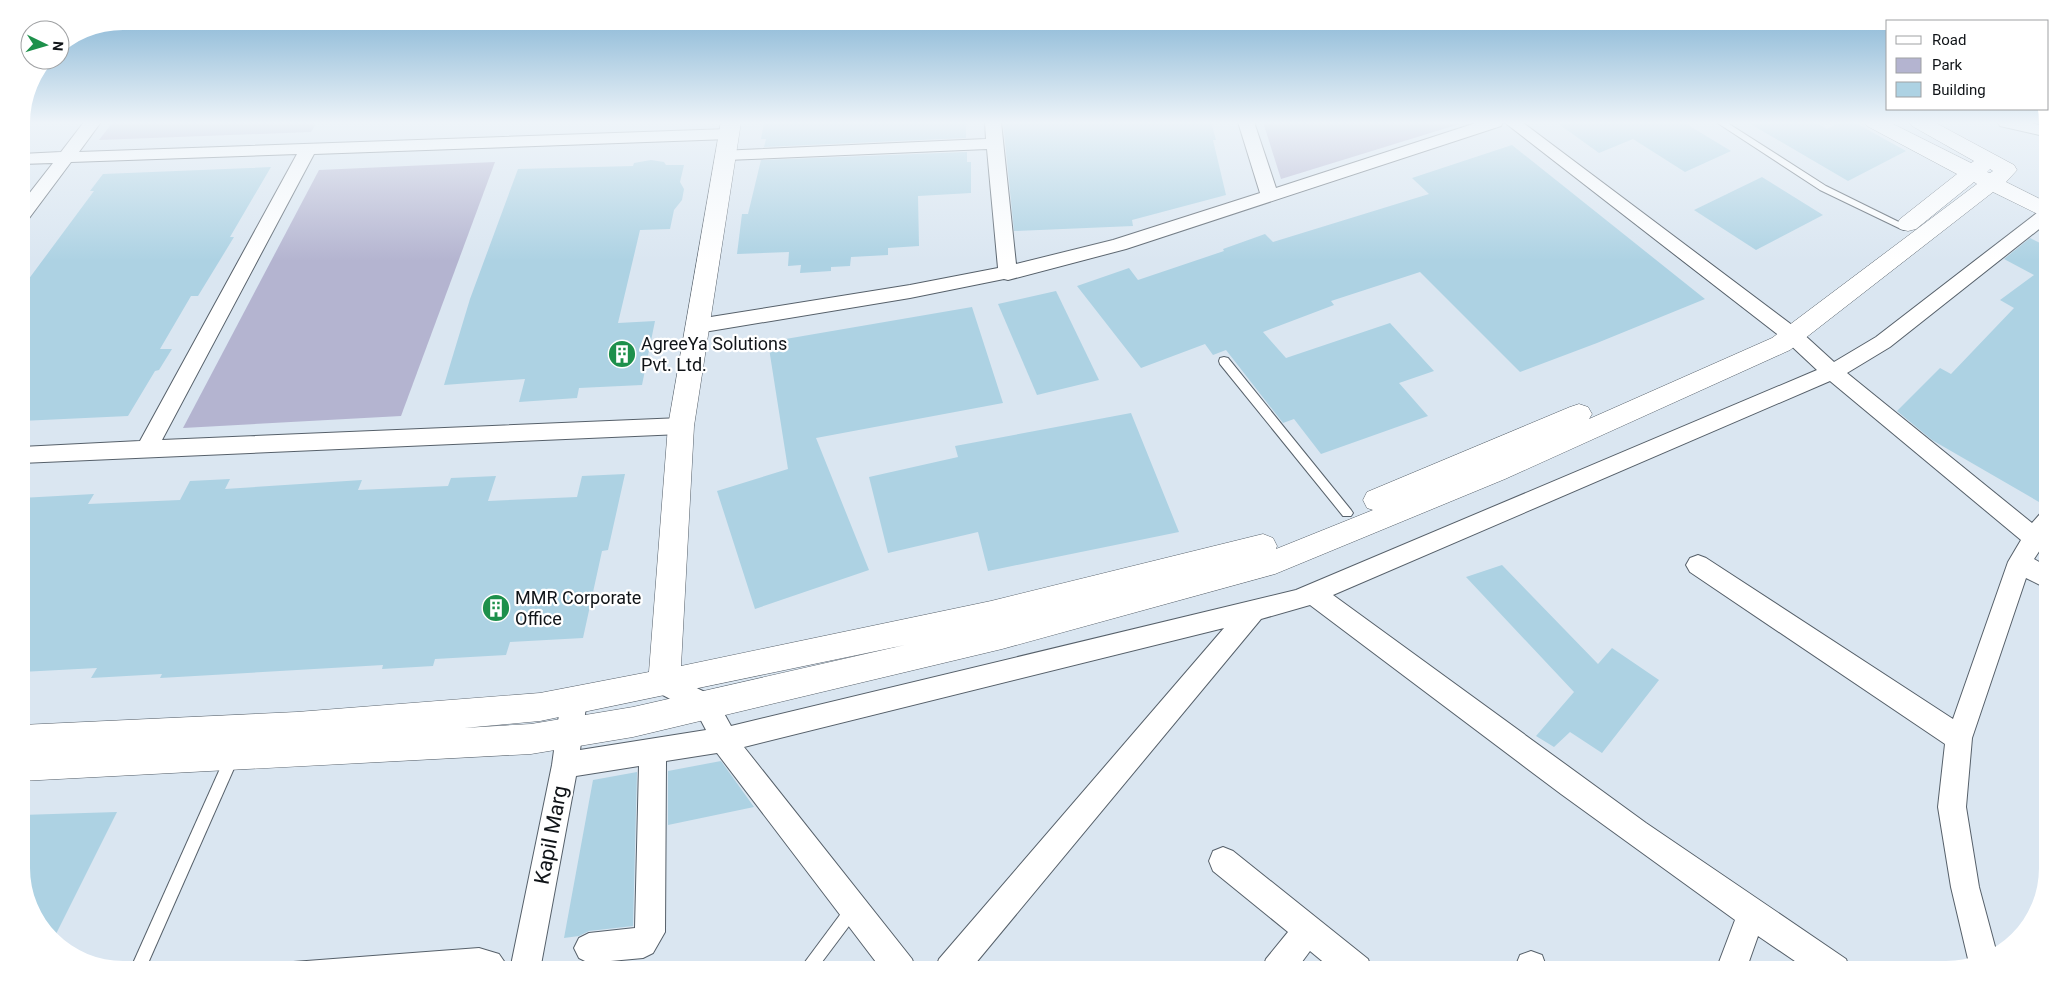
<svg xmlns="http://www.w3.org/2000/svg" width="2069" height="991" viewBox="0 0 2069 991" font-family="Roboto,sans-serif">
	<rect width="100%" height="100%" fill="#dae6f1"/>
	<!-- green -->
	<g fill="#b4b4d0">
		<polygon points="113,122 317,122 311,132 99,140"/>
		<polygon points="1263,122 1466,122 1281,179"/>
		<polygon points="495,162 401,416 183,428 319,170"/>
	</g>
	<!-- building -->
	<g fill="#add2e3">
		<polygon points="764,122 966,122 966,138 764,147 766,139 761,139"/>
		<polygon points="1003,122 1211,122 1216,140 1213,140 1226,195 1132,220 1133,226 1014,231"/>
		<polygon points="1556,122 1683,122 1731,151 1685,172 1633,139 1599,153"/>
		<polygon points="1747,122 1815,122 1827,129 1841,122 1854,122 1906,151 1848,181"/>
		<polygon points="1512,145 1705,299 1597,343 1520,372 1420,272 1331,301 1334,305 1263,332 1286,358 1390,323 1434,371 1399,383 1428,416 1321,454 1294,419 1283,423 1226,350 1213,355 1205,344 1141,368 1077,286 1129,268 1138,280 1224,251 1223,249 1265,234 1273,242 1429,194 1412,178"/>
		<polygon points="967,152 967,162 971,162 971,193 918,196 919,246 888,248 888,255 851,257 850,266 831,267 831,271 800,273 801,265 788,266 789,252 737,254 742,214 748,214 761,160"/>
		<polygon points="651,160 664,162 666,165 684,165 680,182 684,189 682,200 674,210 670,229 640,230 618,323 655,321 642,385 579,388 577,398 519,402 525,379 444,385 470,299 518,169 633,166 634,163"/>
		<polygon points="271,167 230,237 234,237 220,260 198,296 191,296 160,349 172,349 159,370 155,371 128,416 21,421 21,286 28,280 94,191 90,191 103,174"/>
		<polygon points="1762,177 1823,215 1756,250 1694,210"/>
		<polygon points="2030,238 2048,247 2048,492 2039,502 1932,440 1897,411 1940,368 1951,374 2014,308 2000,300 2034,275 2004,259"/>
		<polygon points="1056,291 1099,380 1037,395 998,304"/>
		<polygon points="972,307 1003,403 816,438 869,570 755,609 717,491 788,469 768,342"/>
		<polygon points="1131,413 1179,532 988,571 978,532 888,553 869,477 958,457 955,446"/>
		<polygon points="625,474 608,550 602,551 583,638 510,642 506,655 435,659 433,666 382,669 383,665 160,678 162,674 91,678 97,668 21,672 21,498 94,494 88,504 180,500 190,481 230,479 225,489 362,480 358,490 448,486 451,478 496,476 488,501 577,497 582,476"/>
		<polygon points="1502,565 1598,664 1612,648 1659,680 1602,753 1570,732 1554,747 1536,736 1574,692 1466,577"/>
		<polygon points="721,761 754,807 668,825 668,771"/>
		<polygon points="637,772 633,926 589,931 579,936 564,938 593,780"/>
		<polygon points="117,812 54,938 39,925 21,875 21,815"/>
	</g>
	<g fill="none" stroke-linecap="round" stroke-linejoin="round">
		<defs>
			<g id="service">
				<polygon points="1716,122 1726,122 1826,186 1909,227 1904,230 1901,229 1820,190"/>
				<polygon points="1224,357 1228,358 1351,510 1353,513 1351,516 1343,516 1220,364 1219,361 1220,358"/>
				<polygon points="232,751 237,753 239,757 145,970 130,970 227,753"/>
				<polygon points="853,902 858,904 860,909 858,914 816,970 799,970 848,904"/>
				<polygon points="479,948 499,954 510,970 493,970 490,965 479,962 382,970 273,970 275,965 280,963"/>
			</g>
			<g id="minor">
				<polygon points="84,122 101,122 79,152 729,129 735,130 737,134 735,138 729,139 314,154 162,440 681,418 689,420 692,426 689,432 681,434 21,463 21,447 140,441 297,154 71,162 27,221 21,223 21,204 53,163 21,164 21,154 61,152"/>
				<polygon points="985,122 1001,122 1016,264 1113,240 1260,193 1238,122 1254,122 1276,188 1479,122 1503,122 1501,126 1126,249 1008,280 1004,279 910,298 698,333 691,331 688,326 691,321 698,319 910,285 998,268 987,149 726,160 720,159 717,155 720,151 986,139"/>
				<polygon points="1504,122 1522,122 1800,331 1834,362 1876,337 2042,209 2048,207 2048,222 1890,347 1847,373 2032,523 2040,514 2048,511 2048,538 2034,559 2048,567 2048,589 2026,578 1972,738 1966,807 1979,887 1997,954 1970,963 1968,959 1951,887 1938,807 1945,744 1690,572 1686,565 1690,558 1698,555 1706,558 1953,719 2008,562 2021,540 1830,381 1333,595 1646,823 1846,959 1850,970 1808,970 1758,936 1746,970 1716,970 1735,920 1561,794 1310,605 1261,619 970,970 935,970 939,959 1224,628 744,747 912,959 916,970 882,970 717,753 666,761 665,932 653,953 643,958 589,963 579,958 574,948 579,938 589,933 635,928 639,766 576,776 540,970 510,970 552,765 561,700 565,692 574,688 583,692 587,700 580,750 706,730 697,713 655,691 651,683 655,675 664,672 715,697 731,726 1296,590 1817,370 1786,341"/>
				<polygon points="1998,122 2027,122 2048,127 2048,137 2000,126"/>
				<polygon points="1223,847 1233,851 1368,959 1372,970 1333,970 1310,951 1296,970 1262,970 1266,959 1288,932 1213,871 1209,861 1213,851"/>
				<polygon points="1531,951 1542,955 1546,966 1544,970 1514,970 1520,955"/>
			</g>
			<path id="tertiary" d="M 721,122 L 741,122 L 694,426 L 681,666 L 991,601 L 1263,534 L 1273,538 L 1277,546 L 1276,549 L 1373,510 L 1367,508 L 1363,500 L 1367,492 L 1570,407 L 1579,404 L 1588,407 L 1592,414 L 1589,419 L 1772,338 L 1977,184 L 1974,182 L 1916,229 L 1908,231 L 1900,229 L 1897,224 L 1900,219 L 1957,174 L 1867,126 L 1864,122 L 1889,122 L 1971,163 L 1974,161 L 1912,126 L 1909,122 L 1934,122 L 2014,165 L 2017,170 L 2006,182 L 2048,203 L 2048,219 L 1993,192 L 1790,350 L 1505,479 L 1275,574 L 1002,649 L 633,737 L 531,754 L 21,781 L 21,725 L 297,712 L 540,693 L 649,672 L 668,426 ZM 1990,169 L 1993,171 L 1990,173 L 1987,172 ZM 905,645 L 633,707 L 531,724 L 464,728 L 540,721 Z"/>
		</defs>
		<!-- service casing -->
		<use href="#service" stroke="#56606a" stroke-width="2"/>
		<!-- minor casing -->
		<use href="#minor" stroke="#56606a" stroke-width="2"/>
		<!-- tertiary casing -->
		<use href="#tertiary" stroke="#56606a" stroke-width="1"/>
		<!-- service -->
		<use href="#service" fill="#fff" fill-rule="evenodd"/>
		<!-- minor -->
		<use href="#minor" fill="#fff" fill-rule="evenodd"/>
		<!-- tertiary -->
		<use href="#tertiary" fill="#fff" fill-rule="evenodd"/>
	</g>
	<!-- sky -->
	<linearGradient id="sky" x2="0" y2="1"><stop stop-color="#7fb1d2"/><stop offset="0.47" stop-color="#eef4f9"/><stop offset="1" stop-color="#eef4f9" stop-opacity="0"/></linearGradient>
	<rect width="2069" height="261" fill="url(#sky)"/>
	<!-- icons -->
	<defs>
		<symbol id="building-disc" viewBox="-11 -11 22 22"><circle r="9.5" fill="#1d904b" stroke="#fff"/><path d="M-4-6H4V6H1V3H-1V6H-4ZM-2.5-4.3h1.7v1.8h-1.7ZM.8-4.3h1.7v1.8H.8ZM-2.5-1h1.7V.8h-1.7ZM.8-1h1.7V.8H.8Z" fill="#fff"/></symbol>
	</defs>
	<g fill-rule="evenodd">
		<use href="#building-disc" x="606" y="338" width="32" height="32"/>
		<use href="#building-disc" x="480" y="592" width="32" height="32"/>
	</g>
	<g text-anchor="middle" stroke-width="4.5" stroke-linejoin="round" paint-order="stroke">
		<!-- poi labels -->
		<g font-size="18" fill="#101418" stroke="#fff" text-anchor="start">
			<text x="641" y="350">AgreeYa Solutions<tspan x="641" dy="21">Pvt. Ltd.</tspan></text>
			<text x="515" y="604">MMR Corporate<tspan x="515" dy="21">Office</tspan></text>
		</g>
		<!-- near-street labels -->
		<g font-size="21" fill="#101418" stroke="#fff">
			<text transform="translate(551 835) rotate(-79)" y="7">Kapil Marg</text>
		</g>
	</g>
	<!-- crop -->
	<path d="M0 0H2069V991H0ZM123 30H1946A93 93 0 0 1 2039 123V868A93 93 0 0 1 1946 961H123A93 93 0 0 1 30 868V123A93 93 0 0 1 123 30Z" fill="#fff" fill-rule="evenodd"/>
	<!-- legend -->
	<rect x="1886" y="20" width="162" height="90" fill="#ffffff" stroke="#9fa1a3"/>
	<rect x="1896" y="36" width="25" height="8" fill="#ffffff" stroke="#9fa1a3"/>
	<text x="1932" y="45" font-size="15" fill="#101418">Road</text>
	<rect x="1896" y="58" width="25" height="15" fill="#b4b4d0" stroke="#9fa1a3"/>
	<text x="1932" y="70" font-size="15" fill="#101418">Park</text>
	<rect x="1896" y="82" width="25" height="15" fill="#add2e3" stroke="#9fa1a3"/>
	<text x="1932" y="95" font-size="15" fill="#101418">Building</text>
	<!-- north arrow -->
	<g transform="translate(45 45) rotate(95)"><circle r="24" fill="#ffffff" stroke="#9fa1a3"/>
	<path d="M0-4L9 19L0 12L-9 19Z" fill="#1d904b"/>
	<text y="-8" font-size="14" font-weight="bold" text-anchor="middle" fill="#101418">N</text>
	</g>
</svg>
